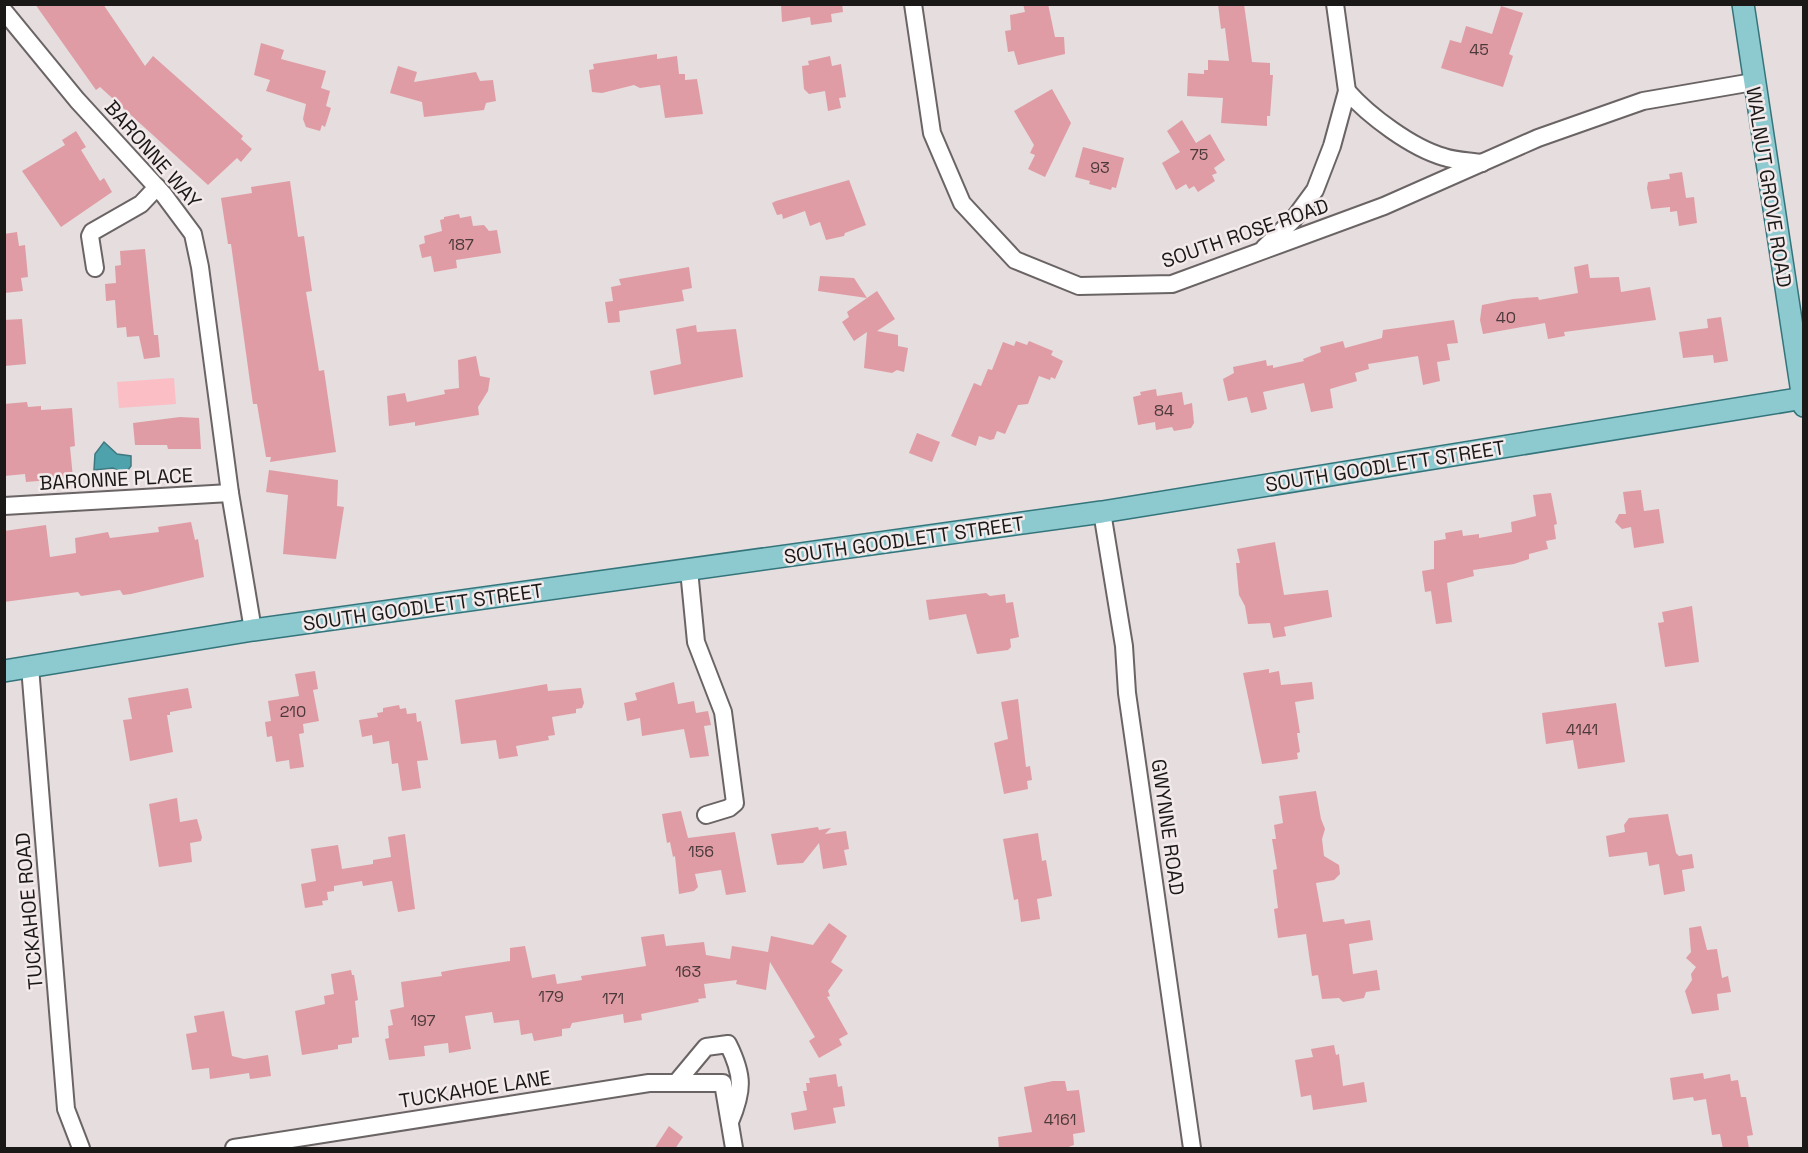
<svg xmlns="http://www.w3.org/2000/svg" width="1808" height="1153" viewBox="0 0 1808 1153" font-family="'Space Grotesk',sans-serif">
	<rect width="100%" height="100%" fill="#e5ddde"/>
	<!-- green -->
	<polygon fill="#fbbec5" points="174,378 176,404 119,408 117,382"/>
	<!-- water -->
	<polygon fill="#4ea2ac" stroke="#3f7980" stroke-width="1.5" points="104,442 117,454 131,456 131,466 125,474 113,468 94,470 95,454"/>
	<!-- building -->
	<g fill="#e09ca4">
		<polygon points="35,4 103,4 145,66 153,56 243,136 241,139 252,149 241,162 237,158 208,185 100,87 96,90"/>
		<polygon points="781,4 842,4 843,12 831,14 832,22 811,25 810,17 782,22"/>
		<polygon points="1023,4 1048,4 1055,37 1064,37 1065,54 1018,65 1014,51 1008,52 1005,31 1011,30 1010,15 1025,12"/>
		<polygon points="1218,4 1244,4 1252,62 1270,63 1270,75 1273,75 1270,116 1267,116 1267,126 1221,123 1223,98 1187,96 1188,73 1204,74 1204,70 1208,70 1208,60 1229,61 1225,28 1221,29"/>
		<polygon points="1501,6 1523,13 1509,54 1513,56 1503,87 1441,68 1450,40 1461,43 1466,26 1492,34"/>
		<polygon points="261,43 284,50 281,59 326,71 321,88 330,91 326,106 331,108 325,127 322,125 320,131 306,127 303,119 306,104 266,91 270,80 254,75"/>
		<polygon points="657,54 657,59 677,56 679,74 685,74 685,80 697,79 703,114 665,118 660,85 640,88 634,85 602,93 592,92 589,70 594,69 593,64"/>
		<polygon points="830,56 832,66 841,64 846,97 839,98 841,108 828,111 825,91 809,94 804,89 802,66 809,65 808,61"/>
		<polygon points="398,66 417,72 414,82 476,72 480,81 493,80 496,101 486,103 484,110 424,117 422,102 390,93"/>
		<polygon points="1052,89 1071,123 1045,177 1028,169 1035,155 1030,153 1034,145 1014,111"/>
		<polygon points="1182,120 1196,143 1210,134 1225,160 1214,168 1217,173 1212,175 1215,181 1198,192 1194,186 1189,189 1186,184 1176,190 1162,163 1180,152 1167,131"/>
		<polygon points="76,131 86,147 81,150 100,181 104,178 112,192 61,227 22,171 65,145 62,140"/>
		<polygon points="1083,147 1124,158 1116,188 1112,187 1111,190 1089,184 1090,181 1075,177"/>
		<polygon points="1682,172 1686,198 1694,197 1697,223 1679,226 1677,211 1670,212 1670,207 1651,209 1647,188 1648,182 1670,179 1669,174"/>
		<polygon points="849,180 866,225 845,233 844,236 826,240 820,222 810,226 805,211 783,219 782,214 777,215 772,203 776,201"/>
		<polygon points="290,181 298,237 304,236 312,291 306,292 319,371 324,370 336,452 270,462 271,457 266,457 257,404 253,404 231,244 228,244 221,198 252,193 251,187"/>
		<polygon points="459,214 460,218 471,216 473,226 484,225 489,231 497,230 501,253 456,260 457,268 434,272 431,256 422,258 419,245 425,243 424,236 442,231 440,220 444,219 444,217"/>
		<polygon points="17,232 19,246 25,245 28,277 21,278 23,291 4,293 4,234"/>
		<polygon points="145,249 154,335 158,335 160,357 144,359 139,336 127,337 126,327 117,328 115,300 106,301 105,284 116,283 115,266 121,265 120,251"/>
		<polygon points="1588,264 1590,278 1619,277 1621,292 1650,287 1656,320 1564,332 1565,336 1548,339 1545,323 1483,334 1480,320 1482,305 1513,299 1538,297 1539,300 1578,293 1574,267"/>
		<polygon points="689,267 692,288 682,290 684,301 619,311 620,322 608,323 605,302 613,301 611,287 621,285 619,279"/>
		<polygon points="820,276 854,278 867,298 818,291"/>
		<polygon points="877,291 895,319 877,331 898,335 898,346 908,348 904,372 897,370 892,373 864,368 867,332 854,341 842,322 849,317 847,312"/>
		<polygon points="1721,317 1728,361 1714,363 1713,355 1683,358 1679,332 1708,328 1707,319"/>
		<polygon points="22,319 26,364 4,366 4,320"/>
		<polygon points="1454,320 1458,343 1447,344 1450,360 1437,362 1440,381 1423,385 1418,356 1368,364 1369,369 1355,373 1357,381 1330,389 1333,408 1311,412 1304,383 1263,392 1267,409 1264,410 1251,413 1247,397 1228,401 1223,379 1234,373 1233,367 1266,360 1267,366 1273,365 1273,368 1304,361 1303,359 1321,352 1320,347 1343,341 1345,348 1382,338 1383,330"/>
		<polygon points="696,325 697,332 736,329 743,377 654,395 650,371 681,364 676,329"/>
		<polygon points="1016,341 1027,345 1029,341 1053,351 1051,355 1063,361 1055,379 1051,377 1050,380 1039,376 1028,404 1018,405 1005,434 997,431 994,439 990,440 979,436 976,446 951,436 974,383 981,386 988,369 992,370 1003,342 1014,346"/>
		<polygon points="476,356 480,376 490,378 488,391 478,407 479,415 415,426 415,422 389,426 387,396 405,393 407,402 445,394 444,390 459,388 458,360"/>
		<polygon points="1156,389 1157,396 1182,392 1184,405 1192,403 1194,423 1191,428 1174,431 1172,427 1156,430 1155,422 1138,425 1133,397 1141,395 1140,392"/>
		<polygon points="27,402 28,407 41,406 41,410 72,408 75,446 70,447 73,478 26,482 25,474 4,476 4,404"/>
		<polygon points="180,417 199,418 201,449 168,449 167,445 135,445 133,423"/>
		<polygon points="917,433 940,442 932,462 909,453"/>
		<polygon points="269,470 338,480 337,506 344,507 336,559 283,554 288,495 266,492"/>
		<polygon points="1641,490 1644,511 1659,509 1664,543 1634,548 1631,527 1622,529 1615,522 1619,514 1626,514 1623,492"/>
		<polygon points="1551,493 1557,524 1554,525 1556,539 1546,541 1548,549 1529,554 1529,559 1514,564 1473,570 1474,576 1447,583 1452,622 1436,624 1431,591 1425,592 1422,571 1434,569 1434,541 1446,539 1445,533 1462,530 1463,536 1479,534 1479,538 1512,532 1511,522 1536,516 1533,495"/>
		<polygon points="191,522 195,540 198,539 204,577 131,594 123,595 120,590 81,596 78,592 4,602 4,531 46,525 50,557 76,553 75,538 108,532 110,538 159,532 158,527"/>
		<polygon points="1275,542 1284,595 1328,590 1332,617 1284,627 1286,636 1273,638 1270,623 1248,624 1245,606 1239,595 1236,563 1240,563 1237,549"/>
		<polygon points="986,593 990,596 1005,594 1006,603 1013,602 1019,637 1010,639 1011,647 1008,650 977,654 966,614 929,620 926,600"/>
		<polygon points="1692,606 1699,662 1665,667 1658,623 1664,622 1662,612"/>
		<polygon points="1269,669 1269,673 1279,671 1281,685 1312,682 1314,699 1295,702 1300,733 1297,733 1300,752 1297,753 1298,759 1262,764 1243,673"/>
		<polygon points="315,671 318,689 313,690 319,721 303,724 304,733 299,734 304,767 290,769 289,760 276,762 272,736 267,737 265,722 271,721 268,701 299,696 295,674"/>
		<polygon points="674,682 678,704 694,701 696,713 708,711 711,725 704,726 709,756 690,758 684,729 642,736 640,718 627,721 624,703 637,700 635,693"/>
		<polygon points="547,684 548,691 581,688 584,703 582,708 576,709 576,713 552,717 555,735 548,736 549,740 516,746 518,756 499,759 496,740 461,744 455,700"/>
		<polygon points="188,688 192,708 170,712 170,715 167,715 173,752 130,761 123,720 132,719 128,698"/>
		<polygon points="1018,699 1026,767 1030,766 1032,780 1027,781 1028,789 1004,794 994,743 1008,739 1001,702"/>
		<polygon points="1616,703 1625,762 1578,769 1573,740 1546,744 1542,713"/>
		<polygon points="399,705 400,709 406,708 407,714 416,713 417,722 421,721 428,760 417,761 421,788 402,791 398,763 392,764 389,741 373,744 372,735 362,737 359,720 378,717 377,713 383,712 383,708"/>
		<polygon points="1316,791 1321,819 1325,829 1322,839 1324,856 1339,865 1340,874 1334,880 1316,883 1323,922 1344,919 1345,924 1370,920 1373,940 1349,944 1353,974 1377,970 1380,990 1366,992 1364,998 1343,1002 1339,998 1322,999 1318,975 1312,976 1306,934 1278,938 1274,909 1278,908 1273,870 1277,869 1272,839 1276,839 1274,825 1283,823 1279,796"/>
		<polygon points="177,798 180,822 197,819 202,837 201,841 190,843 192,862 159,867 149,804"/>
		<polygon points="681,811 688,838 735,832 746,892 726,895 721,870 695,874 698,887 694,891 679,894 675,856 673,857 670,842 667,843 662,814"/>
		<polygon points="1668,814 1676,853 1679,856 1692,854 1694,868 1682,870 1685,891 1664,895 1659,864 1649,866 1647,852 1609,857 1606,836 1625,832 1624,825 1629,818"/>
		<polygon points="818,827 819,830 831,828 825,834 846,831 849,849 844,850 847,865 823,869 819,843 803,863 777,865 771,834"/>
		<polygon points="1038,833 1042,861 1046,860 1052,896 1037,899 1040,919 1021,922 1018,899 1014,900 1003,839"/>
		<polygon points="405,834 415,909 398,912 392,881 363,886 362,881 334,886 334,891 327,892 328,900 322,901 323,905 305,908 301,884 316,881 311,849 338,845 342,869 373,864 373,860 391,857 388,837"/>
		<polygon points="829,923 847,936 831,962 843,970 828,991 830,996 827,997 848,1034 839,1039 842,1045 819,1058 809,1041 815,1037 770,962 766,990 736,984 737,980 704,984 706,998 698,999 699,1002 641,1014 642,1020 624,1023 623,1014 572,1023 570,1028 562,1029 562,1036 534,1041 532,1033 521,1035 519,1020 494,1023 492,1012 465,1016 471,1049 449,1053 448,1043 424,1046 425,1056 389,1060 385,1039 389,1038 388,1026 393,1025 390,1010 404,1007 401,982 442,976 441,972 457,969 510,961 510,948 525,946 532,978 555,974 557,984 582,980 581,976 646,966 641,937 664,934 666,946 704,942 706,955 730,959 732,946 768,952 771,936 813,945"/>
		<polygon points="1701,926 1707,950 1717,949 1722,978 1728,976 1731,992 1717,994 1719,1010 1692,1014 1685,991 1692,980 1691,974 1696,967 1686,958 1691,952 1689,928"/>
		<polygon points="351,970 352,975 354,975 358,1000 355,1001 359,1037 352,1038 352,1043 338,1045 338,1049 302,1055 295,1011 325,1004 324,996 334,994 331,974"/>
		<polygon points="224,1011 232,1056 244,1059 268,1055 271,1076 250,1079 249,1073 210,1079 209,1068 192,1070 186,1034 197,1032 194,1016"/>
		<polygon points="1334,1045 1336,1055 1339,1054 1343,1086 1364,1082 1367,1102 1313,1110 1311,1095 1301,1097 1295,1060 1313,1057 1311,1049"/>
		<polygon points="1703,1073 1704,1079 1730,1074 1731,1081 1738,1080 1741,1097 1746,1097 1753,1135 1747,1136 1749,1149 1723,1149 1720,1134 1712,1135 1706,1099 1694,1101 1693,1097 1673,1100 1670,1078"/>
		<polygon points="836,1074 838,1087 842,1086 845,1106 833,1108 836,1123 794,1130 791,1113 807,1110 803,1091 807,1091 806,1083 810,1083 809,1078"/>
		<polygon points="1053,1081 1065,1081 1067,1091 1079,1090 1085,1132 1073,1134 1074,1145 1063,1149 999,1149 998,1137 1032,1132 1024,1087"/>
		<polygon points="669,1126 683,1137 675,1149 654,1149"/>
	</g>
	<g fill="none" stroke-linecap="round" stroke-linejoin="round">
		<defs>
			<g id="minor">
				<polyline points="913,4 932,133 962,203 1015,260 1079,286 1172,284 1384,206 1538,138 1643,101 1753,82"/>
				<polyline points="4,11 77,100 164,195 193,234 200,267 230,493 253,630"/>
				<path d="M 1347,91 C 1369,116 1412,148 1444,157 C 1456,161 1470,161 1482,163"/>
				<polyline points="1264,248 1293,220 1315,190 1332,146 1347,91 1335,4"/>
				<polyline points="95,268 90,236 92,232 141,204 157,187"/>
				<polyline points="4,506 230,493"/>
				<polyline points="1102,512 1124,646 1127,693 1192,1148"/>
				<polyline points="689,570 696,642 723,712 735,803 729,808 706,815"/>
				<polyline points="30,667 66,1109 81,1148"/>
				<path d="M 676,1083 L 706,1047 L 728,1044 C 744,1076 743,1091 730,1122"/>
				<polyline points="234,1148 649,1083 723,1083 734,1148"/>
			</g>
			<g id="major">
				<polyline points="1743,4 1804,406"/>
				<polyline points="4,671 253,630 1102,512 1804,398"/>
			</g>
		</defs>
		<!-- minor casing -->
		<use href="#minor" stroke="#6b6465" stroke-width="20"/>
		<!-- major casing -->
		<use href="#major" stroke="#34757b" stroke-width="24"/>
		<!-- minor -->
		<use href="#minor" stroke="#fff" stroke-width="16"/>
		<!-- major -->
		<use href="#major" stroke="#8dcad0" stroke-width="21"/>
	</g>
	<g text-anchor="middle" stroke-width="5" stroke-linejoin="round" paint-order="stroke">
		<!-- number labels -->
		<g font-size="16" fill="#4c393b">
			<text x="1479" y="55">45</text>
			<text x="1199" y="160">75</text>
			<text x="1100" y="173">93</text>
			<text x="461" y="250">187</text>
			<text x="1506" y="323">40</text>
			<text x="1164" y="416">84</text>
			<text x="293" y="717">210</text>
			<text x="1582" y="735">4141</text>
			<text x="701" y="857">156</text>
			<text x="688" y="977">163</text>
			<text x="551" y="1002">179</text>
			<text x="613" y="1004">171</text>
			<text x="423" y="1026">197</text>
			<text x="1060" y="1125">4161</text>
		</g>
		<!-- street labels -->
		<g font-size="20" fill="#1b1818" stroke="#f3eaeb">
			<text transform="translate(153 154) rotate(49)" y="7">BARONNE WAY</text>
			<text transform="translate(1769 187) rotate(81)" y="7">WALNUT GROVE ROAD</text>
			<text transform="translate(1245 233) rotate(-19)" y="7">SOUTH ROSE ROAD</text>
			<text transform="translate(1385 466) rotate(-9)" y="7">SOUTH GOODLETT STREET</text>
			<text transform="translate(116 479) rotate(-3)" y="7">BARONNE PLACE</text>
			<text transform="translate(904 540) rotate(-8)" y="7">SOUTH GOODLETT STREET</text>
			<text transform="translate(423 607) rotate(-8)" y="7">SOUTH GOODLETT STREET</text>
			<text transform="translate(1168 827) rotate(82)" y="7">GWYNNE ROAD</text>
			<text transform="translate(29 911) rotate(-95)" y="7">TUCKAHOE ROAD</text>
			<text transform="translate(475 1089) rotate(-9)" y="7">TUCKAHOE LANE</text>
		</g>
	</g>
	<!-- border -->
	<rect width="1808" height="1153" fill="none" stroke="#1b1818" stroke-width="12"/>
</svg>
